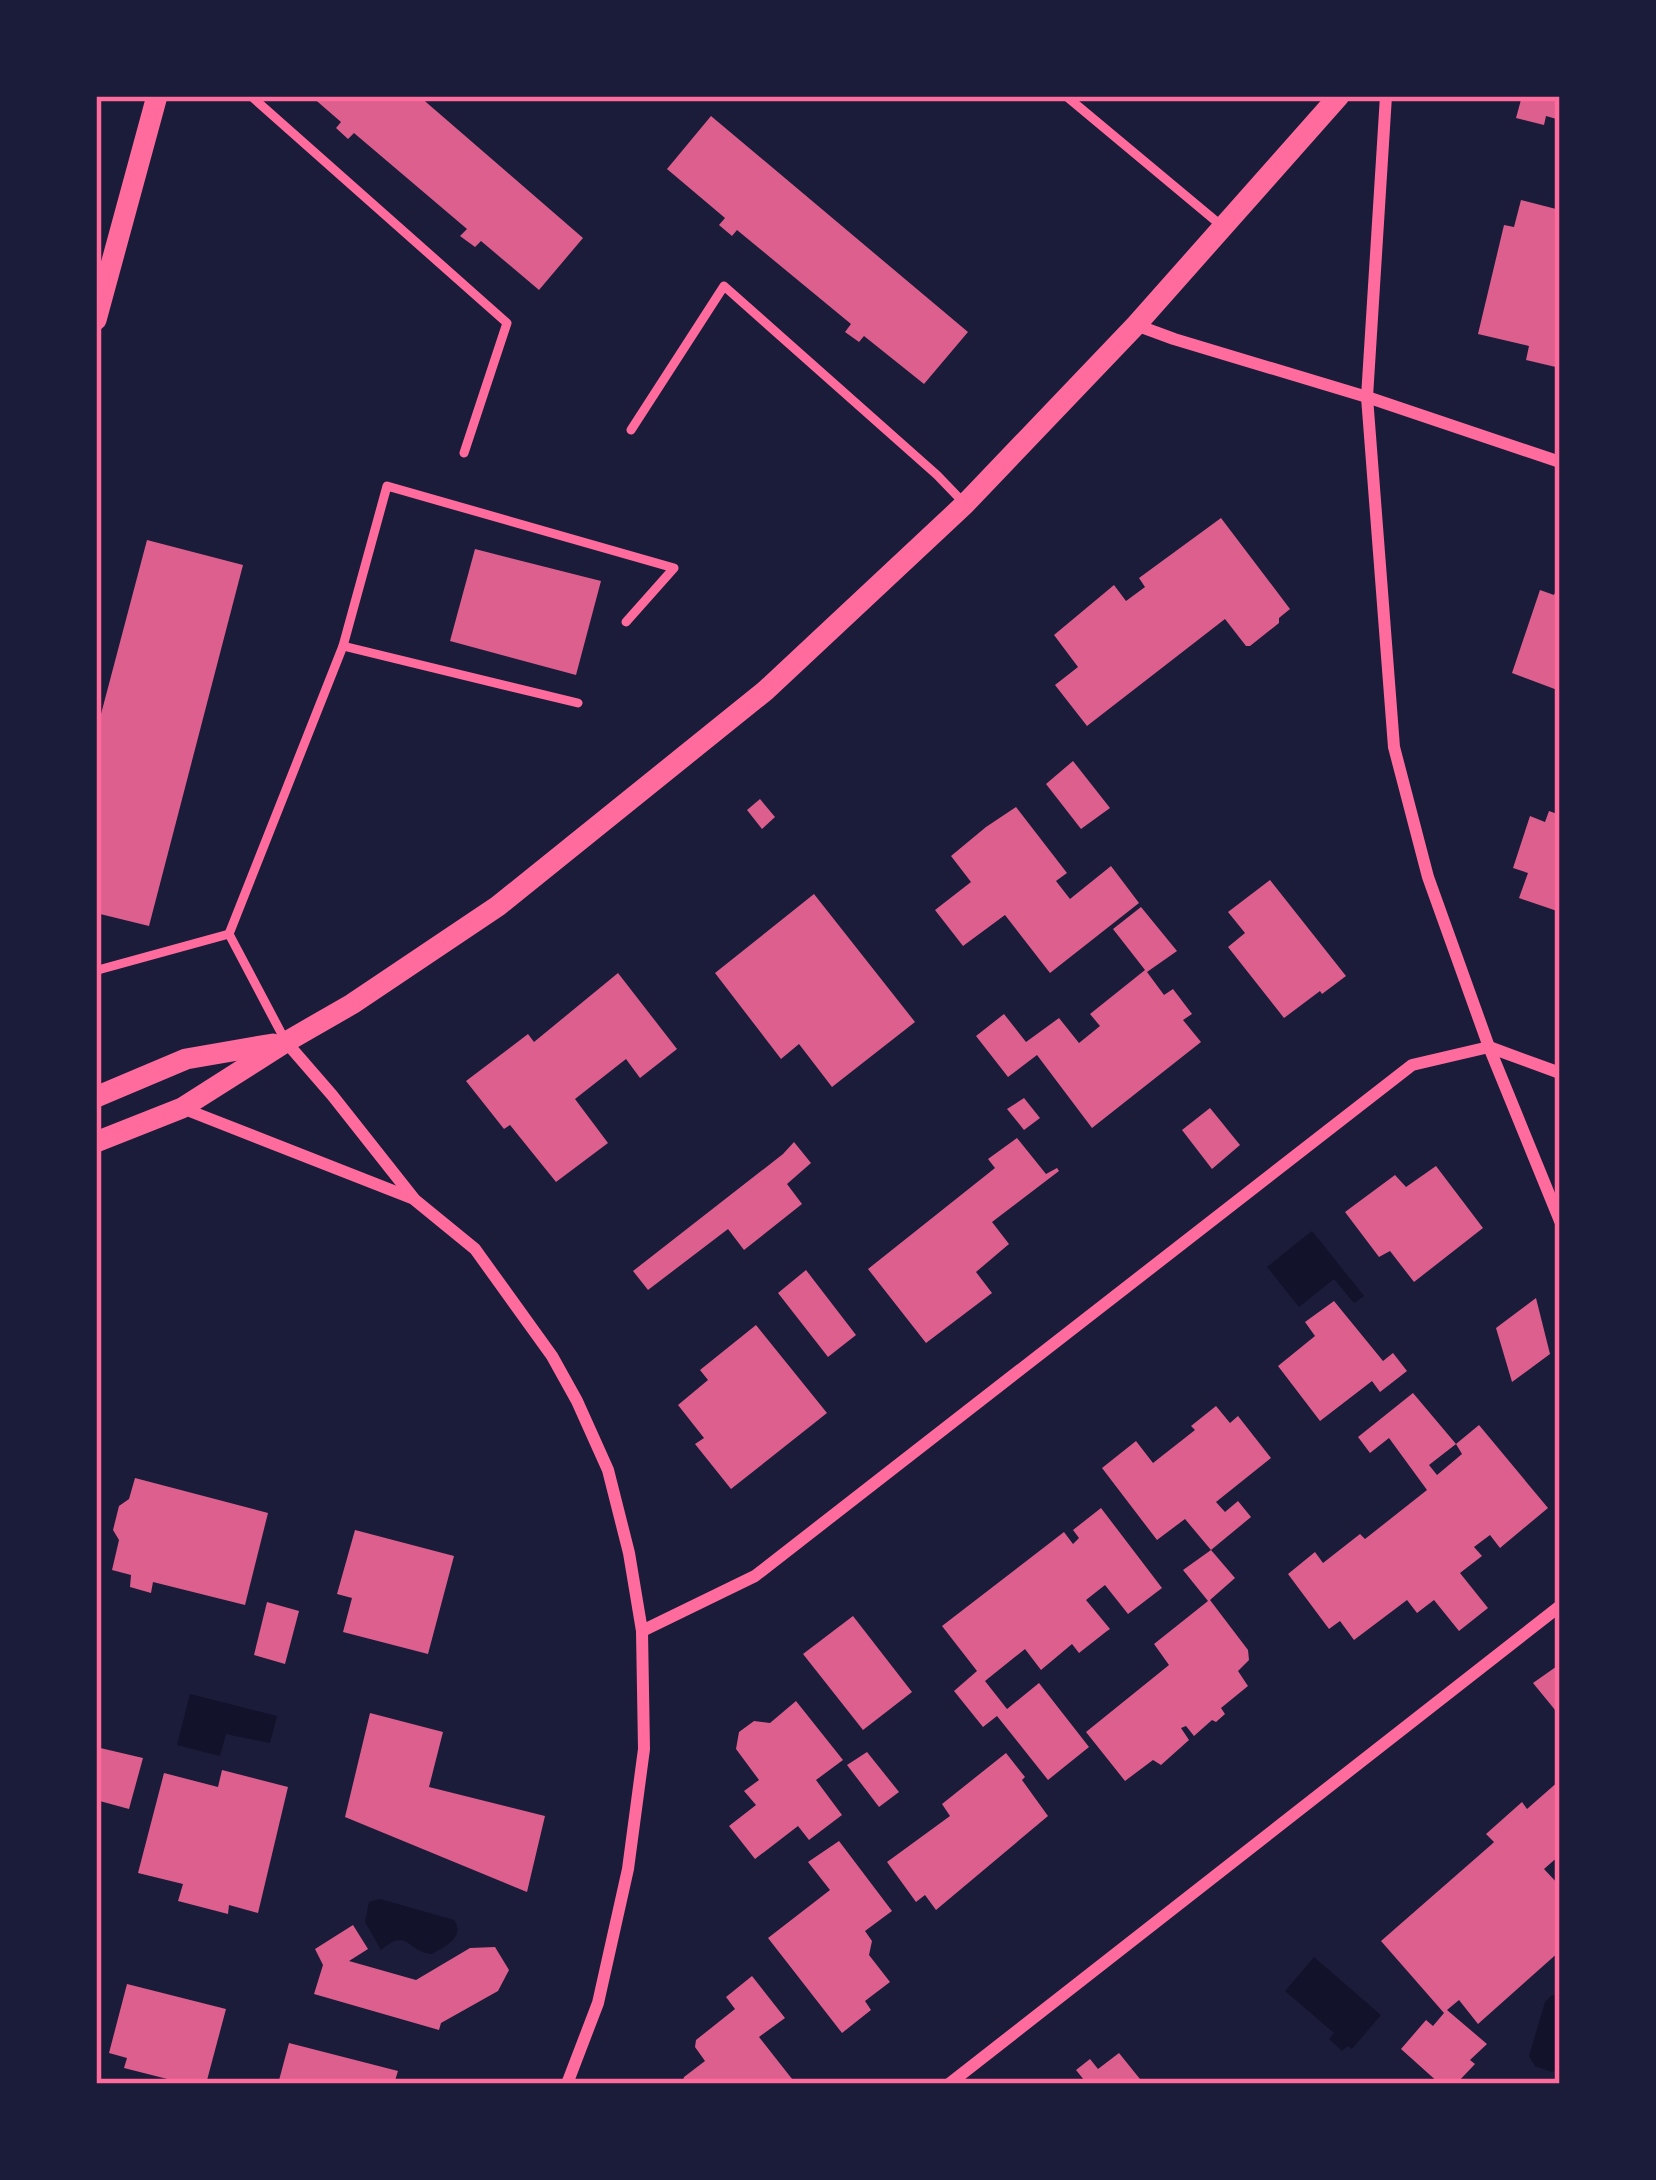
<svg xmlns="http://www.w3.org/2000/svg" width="1656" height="2180" viewBox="0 0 1656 2180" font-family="Manrope,sans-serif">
	<rect width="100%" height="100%" fill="#1b1b3a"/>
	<!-- water -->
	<g fill="#12122b">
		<polygon points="1312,1231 1364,1296 1354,1303 1334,1279 1299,1307 1267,1267"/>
		<polygon points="190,1694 277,1716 270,1743 226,1734 220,1756 177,1745"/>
		<path d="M 380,1899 L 454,1920 C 466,1937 444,1947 432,1954 C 406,1952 409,1926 381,1950 L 365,1922 L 369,1902 Z"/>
		<polygon points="1314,1957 1381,2015 1352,2049 1348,2046 1342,2051 1329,2039 1334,2033 1285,1991"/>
		<polygon points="1552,1995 1560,1997 1560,2068 1552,2072 1535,2066 1529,2056 1545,2002"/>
	</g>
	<!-- building -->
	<g fill="#dd5f8e">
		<polygon points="311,96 419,96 583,238 539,290 481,241 475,247 460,236 467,229 354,133 348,139 336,128 341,122"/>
		<polygon points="1522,96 1560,96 1560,120 1546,116 1544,125 1516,118"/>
		<polygon points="711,116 968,332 924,384 864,336 859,342 845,332 851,324 737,230 732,236 719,225 725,218 667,169"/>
		<polygon points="1521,200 1560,210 1560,368 1526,360 1529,346 1478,334 1504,225 1514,227"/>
		<polygon points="1221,518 1290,609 1279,618 1279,623 1250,646 1246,646 1225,619 1087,726 1055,685 1078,667 1054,635 1114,585 1126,601 1145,587 1139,578"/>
		<polygon points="147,540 243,565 149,926 96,913 96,733"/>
		<polygon points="475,549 601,581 576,675 450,641"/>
		<polygon points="1560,581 1560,691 1512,673 1540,590 1554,595"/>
		<polygon points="1073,761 1110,808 1081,829 1046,784"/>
		<polygon points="760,799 775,817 762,829 747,810"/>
		<polygon points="1016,807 1067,873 1056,881 1070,899 1111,866 1139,903 1050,973 1005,915 963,946 935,910 971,882 951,856 986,827"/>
		<polygon points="1549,811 1560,815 1560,912 1519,898 1528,873 1513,868 1530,816 1545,822"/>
		<polygon points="1270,880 1346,976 1322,994 1320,991 1284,1018 1228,947 1245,933 1228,912"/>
		<polygon points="814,894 915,1022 832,1087 799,1044 781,1059 715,973"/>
		<polygon points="1141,907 1177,951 1147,972 1164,995 1173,989 1192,1014 1183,1020 1201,1042 1092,1128 1037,1055 1008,1077 976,1036 1004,1014 1026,1042 1059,1018 1079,1043 1100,1026 1090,1014 1145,970 1113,929"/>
		<polygon points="618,973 677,1049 640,1078 626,1059 575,1099 608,1143 556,1182 510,1125 504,1129 466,1081 528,1034 534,1042"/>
		<polygon points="1024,1098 1040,1118 1024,1130 1007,1109"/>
		<polygon points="1210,1108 1240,1145 1212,1169 1182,1130"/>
		<polygon points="1017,1138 1046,1174 1057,1168 1059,1171 992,1222 1009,1244 976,1272 992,1293 926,1343 868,1269 995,1168 988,1159"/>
		<polygon points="794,1142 811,1163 787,1184 802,1204 744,1250 728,1229 648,1290 633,1271 783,1154"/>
		<polygon points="1436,1166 1483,1228 1414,1282 1390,1251 1379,1257 1345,1212 1395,1175 1406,1187"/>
		<polygon points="806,1270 856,1335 828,1357 778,1293"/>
		<polygon points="1536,1298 1550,1354 1512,1382 1496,1328"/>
		<polygon points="1334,1301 1383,1361 1393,1353 1407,1371 1380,1392 1372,1381 1320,1421 1278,1366 1315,1336 1305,1322"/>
		<polygon points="756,1325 827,1413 731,1489 695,1444 704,1438 678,1405 708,1380 700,1370"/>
		<polygon points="1413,1393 1456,1444 1429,1465 1437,1475 1462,1454 1456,1444 1479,1425 1548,1508 1500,1548 1490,1535 1474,1547 1482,1556 1460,1573 1488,1608 1459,1631 1434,1600 1417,1613 1407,1600 1354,1640 1340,1621 1329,1629 1288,1574 1315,1552 1323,1563 1360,1534 1365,1539 1427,1490 1389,1438 1370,1453 1358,1437"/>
		<polygon points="1216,1406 1230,1423 1238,1416 1271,1458 1216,1502 1225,1512 1238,1501 1251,1517 1211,1550 1235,1578 1210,1600 1248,1650 1249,1660 1238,1671 1248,1686 1221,1708 1225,1714 1216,1722 1212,1720 1194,1736 1186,1726 1181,1728 1189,1740 1161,1765 1153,1760 1125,1781 1086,1732 1169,1665 1154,1644 1208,1601 1183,1570 1211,1550 1185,1519 1157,1540 1102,1468 1136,1441 1153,1463 1195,1430 1191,1426"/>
		<polygon points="135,1478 268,1513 245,1605 153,1582 151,1593 130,1587 131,1575 112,1570 119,1540 113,1530 119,1506 129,1499"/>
		<polygon points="1101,1508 1162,1588 1128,1614 1105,1585 1086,1600 1110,1629 1107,1631 1079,1653 1072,1644 1041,1670 1025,1649 985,1681 1007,1709 1039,1683 1089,1747 1048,1780 997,1716 983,1727 954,1691 977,1671 942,1626 1064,1532 1073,1544 1079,1538 1073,1530"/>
		<polygon points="355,1530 454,1556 428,1654 343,1632 352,1598 337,1594"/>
		<polygon points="267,1602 299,1611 285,1664 254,1655"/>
		<polygon points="853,1616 912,1692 863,1730 803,1654"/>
		<polygon points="1560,1664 1560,1716 1533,1683"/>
		<polygon points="796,1701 843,1760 816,1780 842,1815 809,1840 798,1826 755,1859 729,1826 756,1805 744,1791 759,1780 736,1749 739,1732 754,1721 770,1723"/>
		<polygon points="370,1713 443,1732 429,1787 545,1816 527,1892 345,1817"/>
		<polygon points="96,1747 143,1758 129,1809 96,1800"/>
		<polygon points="867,1752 899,1792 879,1807 847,1765"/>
		<polygon points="1006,1753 1025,1777 1022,1780 1048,1816 936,1910 925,1895 916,1902 887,1862 950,1816 942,1804"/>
		<polygon points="222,1770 288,1787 258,1913 229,1905 228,1914 178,1901 183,1884 138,1873 164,1773 218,1787"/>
		<polygon points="1560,1780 1560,1855 1544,1869 1560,1886 1560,1951 1478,2024 1459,2000 1447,2010 1487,2044 1470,2060 1475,2064 1456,2084 1440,2084 1401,2049 1426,2020 1433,2026 1444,2013 1381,1941 1492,1844 1494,1842 1486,1834 1522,1802 1527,1809"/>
		<polygon points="839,1841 892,1911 865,1931 872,1941 869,1955 890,1982 865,2001 871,2010 842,2033 768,1938 830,1890 808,1862"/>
		<polygon points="353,1925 368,1949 349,1961 416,1980 470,1948 495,1947 509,1970 498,1991 441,2023 439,2030 314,1994 323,1965 315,1949"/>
		<polygon points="752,1976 785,2018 759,2037 796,2084 682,2084 684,2077 705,2061 695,2047 696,2040 735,2009 726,1997"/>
		<polygon points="127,1984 226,2009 206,2084 187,2084 124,2068 127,2058 109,2053"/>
		<polygon points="289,2043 398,2071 394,2084 278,2084"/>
		<polygon points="1119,2053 1144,2084 1079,2084 1084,2080 1076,2070 1090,2059 1098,2069"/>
	</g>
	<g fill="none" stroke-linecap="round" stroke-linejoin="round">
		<!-- service -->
		<g stroke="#ff6b9d" stroke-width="9">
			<polyline points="251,96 507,323 464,453"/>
			<polyline points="1066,96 1223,227"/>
			<polyline points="631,430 724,286 937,475 963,502"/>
			<polyline points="343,646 578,703"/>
			<polyline points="229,934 343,646 387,486 674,568 626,622"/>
			<polyline points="96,968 98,970 229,934 286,1042"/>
		</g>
		<!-- minor -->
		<g stroke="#ff6b9d" stroke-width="12">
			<polyline points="1386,96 1367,397 1394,747 1428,877 1489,1047 1560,1221"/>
			<polyline points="1136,325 1174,339 1367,397 1560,462"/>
			<polyline points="286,1042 332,1095 415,1200 475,1249 552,1356 577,1401 608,1470 629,1553 642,1631 644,1749 628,1869 598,2003 567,2084"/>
			<polyline points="182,1108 414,1199"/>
			<polyline points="642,1631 755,1576 1412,1065 1489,1047 1560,1073"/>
			<polyline points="949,2084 1560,1606"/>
		</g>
		<!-- tertiary -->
		<g stroke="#ff6b9d" stroke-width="21">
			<polyline points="96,320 157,96"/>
			<polyline points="96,1097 186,1059 273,1044"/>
			<polyline points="96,1142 182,1108 286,1042 352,1004 498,906 765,691 965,504 1136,325 1339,96"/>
		</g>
	</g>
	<!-- border -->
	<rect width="1656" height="2180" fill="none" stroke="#1b1b3a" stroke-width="198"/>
	<rect x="99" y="99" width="1458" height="1982" fill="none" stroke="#ff6b9d" stroke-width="4.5"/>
</svg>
